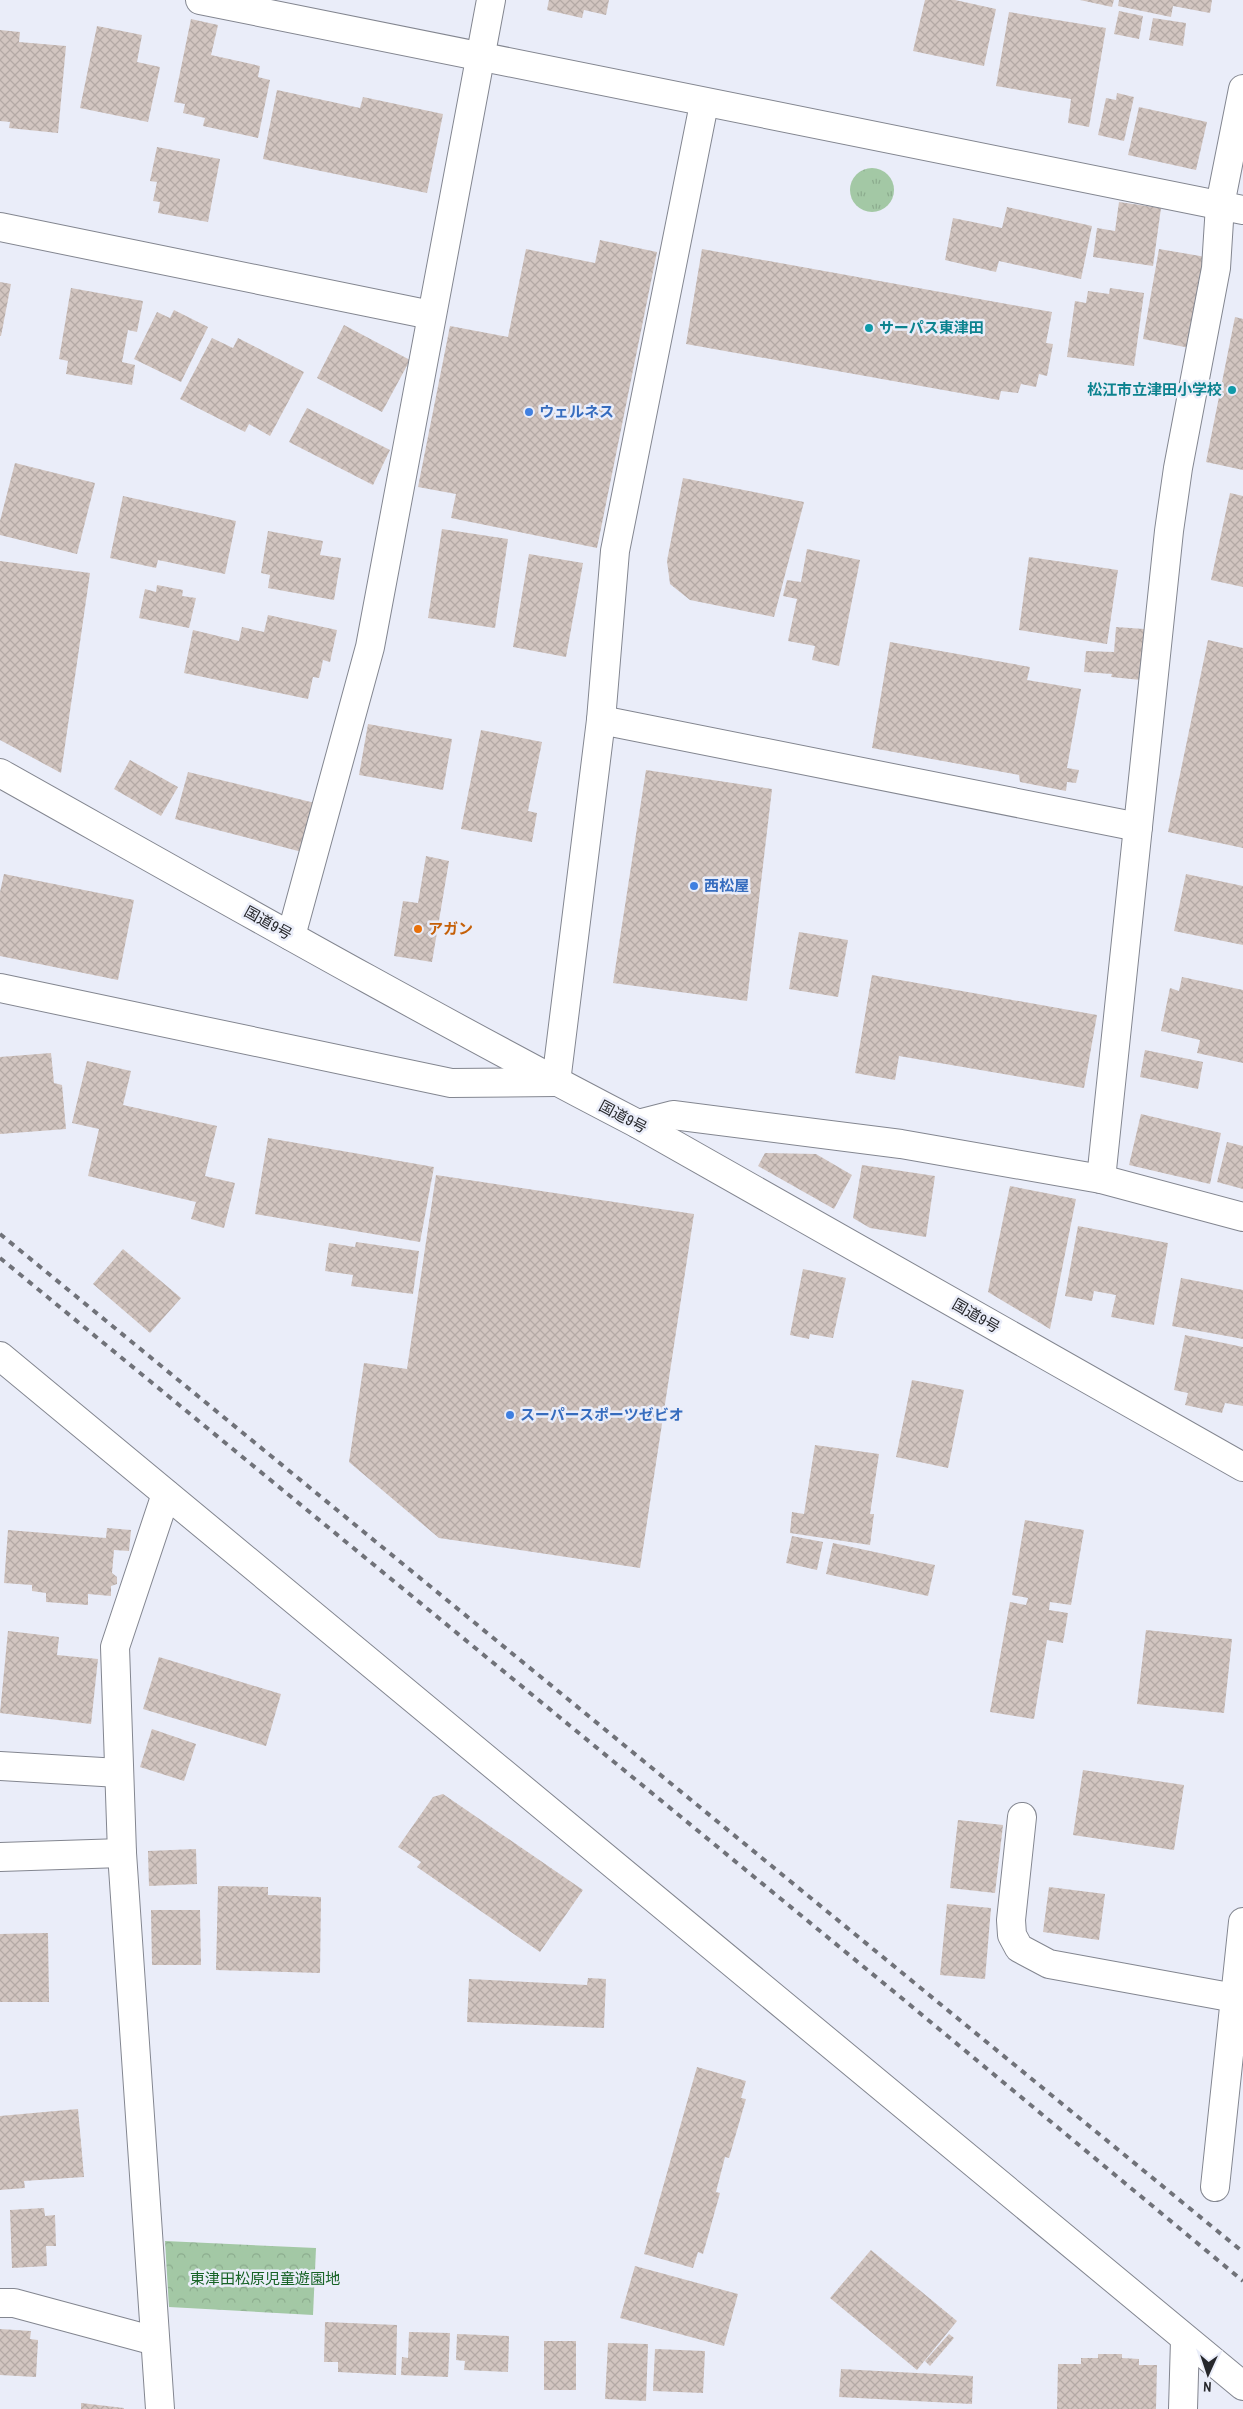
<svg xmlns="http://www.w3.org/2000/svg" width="1243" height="2409" viewBox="0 0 1243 2409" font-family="'Archivo Narrow','Noto Sans JP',sans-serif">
	<defs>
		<pattern id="grass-tufts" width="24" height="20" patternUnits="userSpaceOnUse" patternTransform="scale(1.25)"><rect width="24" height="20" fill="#a3c8a5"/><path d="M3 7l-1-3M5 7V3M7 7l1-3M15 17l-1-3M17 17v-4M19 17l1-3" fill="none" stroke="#8cac8e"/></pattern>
		<pattern id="park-crowns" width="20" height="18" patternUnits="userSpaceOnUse" patternTransform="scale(1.25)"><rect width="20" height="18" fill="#a3c8a5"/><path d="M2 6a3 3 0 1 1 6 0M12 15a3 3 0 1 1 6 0" fill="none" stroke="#8cac8e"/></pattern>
		<pattern id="building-cross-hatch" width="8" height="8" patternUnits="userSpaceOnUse" patternTransform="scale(1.25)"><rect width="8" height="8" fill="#d2c5c0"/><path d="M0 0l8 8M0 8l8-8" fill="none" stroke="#b4a9a5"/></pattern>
	</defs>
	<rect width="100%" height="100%" fill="#eaedf9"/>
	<!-- grass -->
	<circle fill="url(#grass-tufts)" cx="872" cy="190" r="22"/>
	<!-- park -->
	<polygon fill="url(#park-crowns)" points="165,2241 316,2248 313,2315 169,2307"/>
	<!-- building -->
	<g fill="url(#building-cross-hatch)">
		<polygon points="549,0 609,0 606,15 584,10 582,18 547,10"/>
		<polygon points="925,0 955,0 996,9 984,66 913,51"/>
		<polygon points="1080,0 1114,0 1112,7"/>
		<polygon points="1119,0 1212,0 1210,13 1173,6 1171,17 1118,6"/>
		<polygon points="1119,11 1143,16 1139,39 1114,34"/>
		<polygon points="1009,12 1106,28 1089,127 1068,123 1071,99 996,86"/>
		<polygon points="1153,18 1186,23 1183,46 1149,40"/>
		<polygon points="191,19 218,25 211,55 260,66 258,77 270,80 258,138 203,126 205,118 183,113 185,104 174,102"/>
		<polygon points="97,26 142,35 137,62 160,67 148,122 80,108"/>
		<polygon points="0,30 20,32 19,42 66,46 58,133 9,128 10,122 0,121"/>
		<polygon points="277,90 360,108 363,97 443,114 427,193 263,159"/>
		<polygon points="1117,93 1134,97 1124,141 1098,135 1106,98 1116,100"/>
		<polygon points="1139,107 1207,122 1196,170 1128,155"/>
		<polygon points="157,147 220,159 208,222 158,213 160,202 153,201 157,182 150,181"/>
		<polygon points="1119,202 1161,208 1153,266 1093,257 1097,228 1115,231"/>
		<polygon points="1007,207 1092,226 1081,279 999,261 996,272 945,260 953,218 1002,228"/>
		<polygon points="600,240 657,252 597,548 451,518 456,494 418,487 450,326 508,337 526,249 595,263"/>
		<polygon points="702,249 1052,312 1046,343 1053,344 1047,376 1039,374 1036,387 1021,384 1018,393 1001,391 999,400 686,344"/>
		<polygon points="1159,249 1206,257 1190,348 1143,339"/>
		<polygon points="0,282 11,284 1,336 0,336"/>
		<polygon points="71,288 143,301 137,332 128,330 122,362 135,365 132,385 66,374 68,361 59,359"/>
		<polygon points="1110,288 1144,293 1134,366 1067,357 1075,301 1086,303 1088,291 1109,294"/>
		<polygon points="174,310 208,327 181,382 134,359 157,312 170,318"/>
		<polygon points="1235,317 1243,319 1243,470 1206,462"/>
		<polygon points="344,325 410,360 382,412 317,378"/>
		<polygon points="212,338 233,348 238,338 304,372 270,436 249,424 245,432 180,399"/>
		<polygon points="307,408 390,450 373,485 289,442"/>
		<polygon points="15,463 95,483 77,554 0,535 0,521"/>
		<polygon points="683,478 804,502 774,617 690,600 670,584 667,561"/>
		<polygon points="1230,493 1243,496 1243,587 1211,580"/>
		<polygon points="123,496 236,521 225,574 158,560 156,568 110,558"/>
		<polygon points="442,529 508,539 495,628 428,618"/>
		<polygon points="268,531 323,541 320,555 341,558 334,600 268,588 270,575 261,573"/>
		<polygon points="807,549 860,560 839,666 812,660 815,646 788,641 797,599 783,596 787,580 801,582"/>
		<polygon points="529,554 583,563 566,657 513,647"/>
		<polygon points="1029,557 1118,570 1107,644 1019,630"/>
		<polygon points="0,561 90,573 61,773 0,740"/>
		<polygon points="157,585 183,590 182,596 196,598 189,628 139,618 145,589 156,592"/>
		<polygon points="268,615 337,630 330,662 323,660 319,678 313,677 308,699 184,673 193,630 239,641 242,627 264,632"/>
		<polygon points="1116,627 1144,629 1141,680 1111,677 1112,674 1084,672 1086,651 1114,652"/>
		<polygon points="1208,640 1243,648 1243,848 1168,832"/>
		<polygon points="890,642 1030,667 1027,680 1081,689 1067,768 1079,770 1076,783 1067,782 1066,791 1020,782 1019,775 872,748"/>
		<polygon points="368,724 452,739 443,790 359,775"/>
		<polygon points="481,730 542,742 528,811 537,813 532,842 461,829"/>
		<polygon points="130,760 178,787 161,816 114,789"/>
		<polygon points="646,770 772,789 747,1001 613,983"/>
		<polygon points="188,772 315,803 302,852 175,819"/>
		<polygon points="426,856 449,861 432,962 394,956 403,901 418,903"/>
		<polygon points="4,874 134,900 118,980 0,956 0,892"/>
		<polygon points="1186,874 1243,886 1243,945 1174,931"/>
		<polygon points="799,932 848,940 838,997 789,989"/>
		<polygon points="872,975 1097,1015 1084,1088 899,1056 895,1080 855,1073"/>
		<polygon points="1182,977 1243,990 1243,1063 1197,1053 1200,1040 1161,1031 1170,988 1179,991"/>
		<polygon points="1145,1050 1203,1062 1198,1089 1140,1077"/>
		<polygon points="51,1053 54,1083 62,1085 66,1129 0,1134 0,1057"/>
		<polygon points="87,1061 131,1071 123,1105 217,1126 205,1176 235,1183 224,1228 191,1219 196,1202 88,1176 99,1129 72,1123"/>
		<polygon points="1141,1114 1221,1133 1210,1184 1129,1165"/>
		<polygon points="268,1138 434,1167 420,1242 255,1214"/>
		<polygon points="1227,1142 1243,1146 1243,1189 1217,1182"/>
		<polygon points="765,1153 816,1154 852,1175 834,1209 758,1166"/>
		<polygon points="862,1165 935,1176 926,1237 870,1228 853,1218"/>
		<polygon points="436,1175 694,1214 640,1568 439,1538 349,1462 364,1363 407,1369"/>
		<polygon points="1010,1186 1076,1199 1050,1329 988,1292"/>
		<polygon points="1078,1226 1168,1243 1154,1325 1111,1317 1116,1295 1094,1291 1092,1301 1065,1296"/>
		<polygon points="356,1242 419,1251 413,1294 351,1286 353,1275 325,1271 329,1243 355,1247"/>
		<polygon points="123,1249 181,1298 150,1333 93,1284"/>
		<polygon points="803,1269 846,1278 833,1338 810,1334 809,1339 790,1335"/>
		<polygon points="1181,1278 1243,1290 1243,1339 1172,1326"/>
		<polygon points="1185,1335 1243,1347 1243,1406 1225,1403 1222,1413 1185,1405 1188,1393 1174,1390"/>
		<polygon points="912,1380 964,1390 948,1468 896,1457"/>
		<polygon points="815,1445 879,1454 870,1514 874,1514 870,1545 790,1533 792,1512 804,1514"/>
		<polygon points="1025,1520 1084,1530 1071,1605 1050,1602 1049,1610 1068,1613 1063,1643 1047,1640 1034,1719 990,1712 1010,1602 1026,1605 1028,1598 1012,1595"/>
		<polygon points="107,1528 131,1530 129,1551 114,1550 112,1573 117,1577 117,1584 111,1586 111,1596 88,1594 88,1605 46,1602 46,1593 32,1591 32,1585 4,1583 8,1530 106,1538"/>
		<polygon points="792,1536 823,1542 817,1570 786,1563"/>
		<polygon points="833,1543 935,1565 928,1596 826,1574"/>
		<polygon points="1146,1630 1232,1639 1224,1713 1137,1704"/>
		<polygon points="8,1631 59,1637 57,1655 98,1659 91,1724 0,1713"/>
		<polygon points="159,1657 281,1694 266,1746 143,1709"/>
		<polygon points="152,1729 196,1744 184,1781 140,1767"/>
		<polygon points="1083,1770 1184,1785 1174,1850 1073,1835"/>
		<polygon points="443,1794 583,1890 540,1952 417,1867 421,1862 398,1847 433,1797"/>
		<polygon points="958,1820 1003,1825 995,1893 950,1888"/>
		<polygon points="196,1849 197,1884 149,1886 148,1851"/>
		<polygon points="218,1886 268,1887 268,1895 321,1897 320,1973 216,1970"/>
		<polygon points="1049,1887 1105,1894 1099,1940 1043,1932"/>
		<polygon points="947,1904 991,1908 985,1979 940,1975"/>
		<polygon points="151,1910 200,1910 201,1965 152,1965"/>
		<polygon points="48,1933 49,2002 0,2002 0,1934"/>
		<polygon points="588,1978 606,1979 604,2028 467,2022 469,1979 587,1985"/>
		<polygon points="697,2067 746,2081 741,2098 746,2099 729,2158 725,2157 716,2192 720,2193 703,2254 698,2252 693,2268 644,2254"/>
		<polygon points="78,2109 84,2177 24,2181 25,2188 0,2190 0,2116"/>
		<polygon points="44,2208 45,2216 55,2215 56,2246 46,2246 47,2266 12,2268 10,2210"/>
		<polygon points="871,2250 957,2321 917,2370 830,2298"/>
		<polygon points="635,2266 738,2294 724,2346 620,2318"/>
		<polygon points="325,2322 397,2325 396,2375 338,2372 338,2362 324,2362"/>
		<polygon points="0,2329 31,2331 30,2339 38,2340 36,2377 0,2375"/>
		<polygon points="409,2332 450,2333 448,2377 401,2375 402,2357 408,2358"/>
		<polygon points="457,2334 509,2336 508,2372 464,2370 465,2361 456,2360"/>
		<polygon points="949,2334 954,2338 930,2366 925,2361"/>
		<rect x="544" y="2341" width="32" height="49"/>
		<polygon points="608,2343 648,2344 646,2401 605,2399"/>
		<polygon points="655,2349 705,2351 703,2393 653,2391"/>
		<polygon points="1098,2354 1122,2354 1122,2358 1139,2359 1139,2365 1157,2365 1156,2409 1057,2409 1058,2364 1081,2364 1081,2358 1098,2358"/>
		<polygon points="841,2369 973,2376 972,2404 839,2397"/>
		<polygon points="81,2403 124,2408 124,2409 81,2409"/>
	</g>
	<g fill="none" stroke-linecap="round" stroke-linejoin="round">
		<defs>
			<g id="minor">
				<polyline points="200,0 1243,210"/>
				<polyline points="0,227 431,315"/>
				<polyline points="601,720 1138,827"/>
				<polyline points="291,936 370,647 491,0"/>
				<polyline points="0,988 451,1083 556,1082 601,720 615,551 702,114"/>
				<polyline points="638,1124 673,1115 901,1144 1101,1179 1243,1217"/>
				<polyline points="1101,1179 1169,531 1178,468 1216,268 1220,205 1243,89"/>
				<polyline points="0,1356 1243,2386"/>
				<polyline points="0,1766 119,1773"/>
				<polyline points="1022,1817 1011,1920 1012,1935 1019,1948 1049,1964 1235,1998"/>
				<polyline points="0,1857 122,1853"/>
				<polyline points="1215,2187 1243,1922"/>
				<polyline points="0,2303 14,2303 155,2341"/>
				<polyline points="160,2409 122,1853 115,1647 166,1494"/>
				<polyline points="1183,2409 1185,2340"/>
			</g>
			<path id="highway" d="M 0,773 C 212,892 422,1012 638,1124 L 1243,1467"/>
		</defs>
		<!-- minor casing -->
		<use href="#minor" stroke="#838690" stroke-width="30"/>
		<!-- highway casing -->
		<use href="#highway" stroke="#838690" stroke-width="30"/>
		<!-- minor -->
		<use href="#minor" stroke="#fff" stroke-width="28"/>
		<!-- highway -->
		<use href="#highway" stroke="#fff" stroke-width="28"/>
		<!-- rail -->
		<g stroke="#707279" stroke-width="4" stroke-dasharray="6 6" stroke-linecap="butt">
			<polyline points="0,1234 1243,2252"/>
			<polyline points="0,1258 898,1995 1243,2281"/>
		</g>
	</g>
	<!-- markers -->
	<g fill="#0f9aa8" stroke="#eaedf9" stroke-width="2">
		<circle cx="869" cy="328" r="5"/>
		<circle cx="1232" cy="390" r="5"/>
	</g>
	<g fill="#3f7fe0" stroke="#eaedf9" stroke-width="2">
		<circle cx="529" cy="412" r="5"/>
		<circle cx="694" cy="886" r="5"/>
		<circle cx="510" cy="1415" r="5"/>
	</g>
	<circle fill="#e8710a" stroke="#eaedf9" stroke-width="2" cx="418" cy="929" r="5"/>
	<g text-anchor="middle" stroke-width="5" stroke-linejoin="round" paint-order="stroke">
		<!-- culture labels -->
		<g font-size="15" font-weight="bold" fill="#0d838f" stroke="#eaedf9" text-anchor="start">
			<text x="879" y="333">サーパス東津田</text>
			<text x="1222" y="395" text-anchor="end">松江市立津田小学校</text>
		</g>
		<!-- shop labels -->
		<g font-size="15" font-weight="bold" fill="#366cbe" stroke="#eaedf9" text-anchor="start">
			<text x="539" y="417">ウェルネス</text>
			<text x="704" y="891">西松屋</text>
			<text x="520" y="1420">スーパースポーツゼビオ</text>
		</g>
		<!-- street labels -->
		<g font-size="15" fill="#26272b" stroke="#eaedf9">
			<text transform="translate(268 923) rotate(29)" y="5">国道9号</text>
			<text transform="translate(623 1117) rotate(28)" y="5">国道9号</text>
			<text transform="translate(976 1316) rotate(30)" y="5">国道9号</text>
		</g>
		<!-- food labels -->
		<g font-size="15" font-weight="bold" fill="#c56008" stroke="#eaedf9" text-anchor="start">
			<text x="428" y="934">アガン</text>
		</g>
		<!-- park labels -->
		<g font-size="15" fill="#176326" stroke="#eaedf9">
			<text x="265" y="2284">東津田松原児童遊園地</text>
		</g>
	</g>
	<!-- north arrow -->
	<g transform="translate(1208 2374) rotate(183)" stroke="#eaedf9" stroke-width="4" paint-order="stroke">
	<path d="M0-4L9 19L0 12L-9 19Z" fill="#26272b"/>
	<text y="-8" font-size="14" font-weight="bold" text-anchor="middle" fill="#26272b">N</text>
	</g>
</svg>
